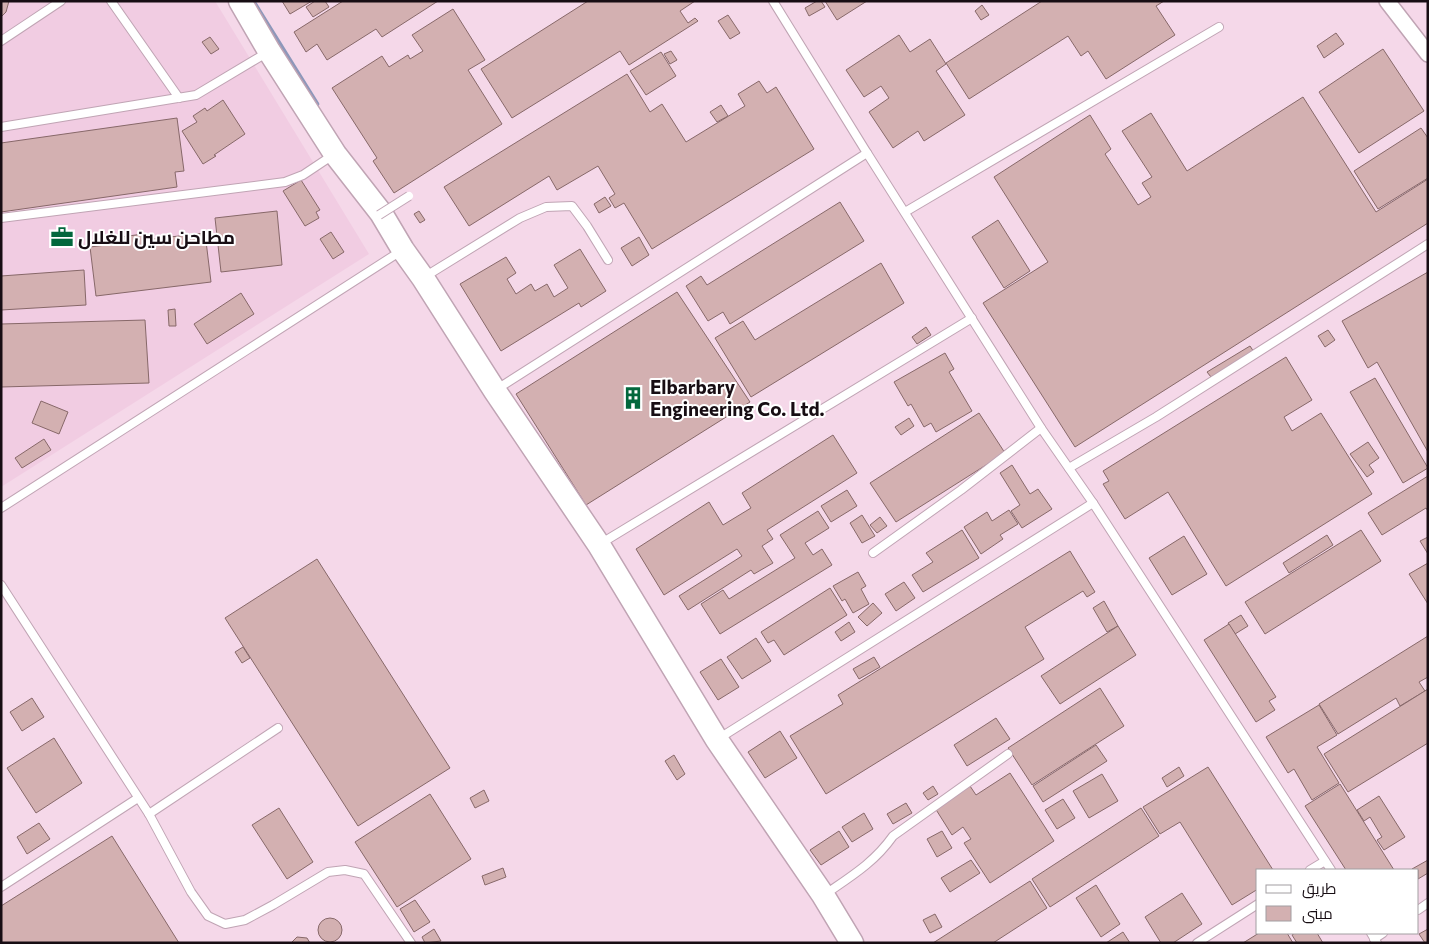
<svg xmlns="http://www.w3.org/2000/svg" width="1429" height="944" viewBox="0 0 1429 944" font-family="Commissioner,Cairo,sans-serif">
	<rect width="100%" height="100%" fill="#f5d8e9"/>
	<!-- built -->
	<polygon fill="#f1cce2" points="1,1 215,1 369,254 1,487"/>
	<g fill="none" stroke-linecap="round" stroke-linejoin="round">
		<!-- stream -->
		<polyline stroke="#8d97ba" stroke-width="4.5" points="253,1 317,104"/>
	</g>
	<!-- building -->
	<g fill="#d3b0b1" stroke="#876869">
		<polygon points="1,1 9,1 6,12 1,17"/>
		<polygon points="282,1 312,1 290,14"/>
		<polygon points="315,1 325,1 329,7 313,17 306,7"/>
		<polygon points="343,1 438,1 382,37 376,29 327,60 317,44 306,52 294,32"/>
		<polygon points="588,1 695,1 680,11 688,23 695,18 698,21 629,65 620,51 512,118 481,69"/>
		<polygon points="817,1 821,1 825,7 809,16 805,8"/>
		<polygon points="825,1 867,1 837,20"/>
		<polygon points="1042,1 1164,1 1156,6 1175,35 1106,79 1088,51 1081,56 1068,36 969,99 946,63"/>
		<polygon points="982,5 989,15 981,20 975,11"/>
		<polygon points="453,9 485,60 468,70 502,124 394,193 373,161 377,158 332,88 382,56 389,67 408,55 410,59 423,51 412,35"/>
		<polygon points="728,15 740,33 730,39 718,21"/>
		<polygon points="1336,33 1344,44 1324,58 1317,46"/>
		<polygon points="899,35 910,52 930,39 946,64 936,71 965,115 924,141 918,131 893,148 869,112 889,98 881,86 864,97 846,70"/>
		<polygon points="210,37 219,49 211,54 202,42"/>
		<polygon points="1383,49 1424,111 1359,153 1319,92"/>
		<polygon points="671,51 677,60 670,64 664,54"/>
		<polygon points="661,52 676,76 646,95 630,71"/>
		<polygon points="627,74 650,112 662,104 686,142 745,106 738,94 759,81 767,93 776,87 814,149 652,249 624,203 615,208 609,198 615,194 598,166 557,190 549,176 469,226 444,187"/>
		<polygon points="1303,97 1376,212 1428,179 1428,223 1075,447 983,303 1048,262 994,177 1090,115 1111,149 1105,154 1138,205 1151,197 1142,183 1152,177 1122,131 1151,113 1187,171"/>
		<polygon points="223,100 245,134 214,155 216,156 203,164 182,131 197,122 193,116 205,108 207,111"/>
		<polygon points="721,105 728,116 717,122 710,112"/>
		<polygon points="177,118 184,171 175,172 177,187 1,212 1,143"/>
		<polygon points="1421,128 1428,138 1428,178 1378,209 1354,171"/>
		<polygon points="301,180 320,210 316,212 319,218 305,226 283,191"/>
		<polygon points="605,197 611,206 599,213 594,204"/>
		<polygon points="840,202 864,241 730,324 723,312 708,321 686,286 701,276 707,285"/>
		<polygon points="277,211 282,265 221,272 215,218"/>
		<polygon points="419,211 425,220 420,223 414,214"/>
		<polygon points="998,220 1030,271 1004,288 972,237"/>
		<polygon points="331,232 344,252 333,259 320,239"/>
		<polygon points="205,233 211,282 96,296 90,247 122,243 121,237 143,234 144,240"/>
		<polygon points="639,237 649,255 632,266 621,248"/>
		<polygon points="580,249 606,291 581,307 579,303 501,351 460,284 506,257 516,273 507,279 516,294 531,284 535,291 547,284 554,297 568,288 554,265"/>
		<polygon points="881,263 904,303 751,397 715,338 743,321 755,340"/>
		<polygon points="84,270 86,305 1,310 1,276"/>
		<polygon points="1428,272 1428,452 1377,362 1368,368 1342,321"/>
		<polygon points="677,292 750,402 586,505 516,394"/>
		<polygon points="241,293 254,314 207,344 194,324"/>
		<polygon points="175,309 176,326 169,326 168,310"/>
		<polygon points="145,320 149,383 1,387 1,324"/>
		<polygon points="926,327 931,335 917,344 912,337"/>
		<polygon points="1328,330 1335,340 1325,347 1318,336"/>
		<polygon points="1250,346 1254,352 1211,377 1207,372"/>
		<polygon points="945,353 954,369 949,372 972,411 936,432 931,423 924,427 911,404 908,406 894,382"/>
		<polygon points="1286,357 1312,400 1284,417 1292,431 1321,413 1372,494 1226,586 1168,492 1125,519 1103,484 1109,481 1103,471"/>
		<polygon points="1375,378 1428,468 1403,483 1350,392"/>
		<polygon points="41,401 68,412 59,434 32,423"/>
		<polygon points="979,413 1005,453 896,522 870,483"/>
		<polygon points="909,418 914,426 901,435 895,427"/>
		<polygon points="833,435 857,473 767,530 773,539 762,546 773,563 754,574 751,570 688,610 679,596 742,556 737,549 664,595 636,549 709,502 723,525 751,508 742,493"/>
		<polygon points="44,439 51,450 22,468 15,458"/>
		<polygon points="1368,442 1379,458 1369,465 1374,472 1367,477 1350,454"/>
		<polygon points="1012,465 1030,494 1038,489 1052,509 1022,528 1011,511 1020,505 1000,473"/>
		<polygon points="1428,476 1428,511 1426,508 1382,535 1368,513"/>
		<polygon points="847,490 857,506 831,522 821,506"/>
		<polygon points="1009,510 1018,524 1000,535 1003,539 981,554 964,527 987,512 992,521"/>
		<polygon points="818,511 829,528 805,543 813,555 822,549 832,565 720,634 701,604 723,590 729,599 795,558 780,535"/>
		<polygon points="862,515 875,536 862,543 850,523"/>
		<polygon points="880,517 887,526 877,533 870,525"/>
		<polygon points="962,530 979,558 923,592 912,575 933,562 926,553"/>
		<polygon points="1361,530 1381,561 1265,634 1245,602"/>
		<polygon points="1327,535 1333,545 1289,573 1283,563"/>
		<polygon points="1184,536 1207,574 1172,595 1149,558"/>
		<polygon points="1428,537 1428,554 1420,541"/>
		<polygon points="1070,551 1095,592 1087,597 1083,591 1025,627 1044,659 826,794 790,736 843,704 838,695"/>
		<polygon points="317,559 450,768 358,826 225,618"/>
		<polygon points="1428,563 1428,604 1409,574"/>
		<polygon points="858,572 866,586 861,589 869,604 853,613 845,599 842,601 833,586"/>
		<polygon points="904,582 915,598 896,611 885,594"/>
		<polygon points="830,588 847,615 784,655 774,640 768,643 761,632"/>
		<polygon points="1104,601 1118,626 1107,632 1093,608"/>
		<polygon points="873,603 882,613 867,626 858,617"/>
		<polygon points="1241,615 1248,626 1235,634 1228,623"/>
		<polygon points="849,622 855,632 841,641 835,632"/>
		<polygon points="1229,624 1276,697 1269,701 1275,710 1256,722 1204,640"/>
		<polygon points="1118,626 1136,655 1060,704 1041,676"/>
		<polygon points="1428,636 1428,677 1419,682 1425,691 1400,706 1396,698 1338,734 1319,704"/>
		<polygon points="756,638 771,661 742,679 727,657"/>
		<polygon points="243,647 250,658 242,663 235,652"/>
		<polygon points="874,657 880,667 859,679 853,669"/>
		<polygon points="721,659 739,687 718,700 700,672"/>
		<polygon points="1100,688 1124,726 1032,785 1008,748"/>
		<polygon points="1428,689 1428,743 1348,792 1324,754"/>
		<polygon points="32,698 44,717 22,731 10,712"/>
		<polygon points="1319,705 1337,735 1317,747 1339,783 1312,800 1294,769 1288,773 1266,737"/>
		<polygon points="996,718 1010,739 967,766 954,745"/>
		<polygon points="780,731 797,758 765,778 748,752"/>
		<polygon points="54,738 82,783 36,813 7,768"/>
		<polygon points="1096,745 1107,761 1043,802 1033,786"/>
		<polygon points="674,755 685,774 677,780 665,761"/>
		<polygon points="1179,767 1184,776 1167,787 1162,778"/>
		<polygon points="1208,767 1273,870 1258,870 1258,889 1232,905 1180,822 1160,834 1143,807"/>
		<polygon points="1010,773 1054,841 990,883 964,843 971,839 963,827 952,835 935,808 970,786 976,795"/>
		<polygon points="1102,774 1118,801 1089,818 1073,791"/>
		<polygon points="1340,784 1394,870 1346,870 1305,806"/>
		<polygon points="933,786 938,794 928,800 923,793"/>
		<polygon points="484,790 489,801 475,808 470,798"/>
		<polygon points="430,794 471,859 397,907 355,842"/>
		<polygon points="1379,796 1405,837 1384,850 1377,840 1382,837 1370,817 1364,821 1357,810"/>
		<polygon points="1063,799 1075,818 1057,829 1045,810"/>
		<polygon points="906,803 912,813 893,824 887,814"/>
		<polygon points="279,808 313,862 287,879 252,825"/>
		<polygon points="1141,808 1159,836 1050,907 1032,879"/>
		<polygon points="864,813 873,829 852,842 842,827"/>
		<polygon points="39,823 50,839 27,854 17,837"/>
		<polygon points="839,831 849,847 821,865 810,850"/>
		<polygon points="942,831 952,848 937,857 927,839"/>
		<polygon points="112,836 179,943 1,943 1,906"/>
		<polygon points="971,860 980,873 950,892 941,878"/>
		<polygon points="1428,860 1428,873 1418,879 1418,870 1412,869"/>
		<polygon points="503,868 506,877 485,885 482,876"/>
		<polygon points="1030,881 1047,908 993,943 933,943"/>
		<polygon points="1096,885 1120,924 1101,937 1076,898"/>
		<polygon points="1182,893 1202,924 1173,943 1161,943 1145,917"/>
		<polygon points="415,900 430,922 414,932 400,909"/>
		<polygon points="935,914 942,927 930,933 923,920"/>
		<circle cx="330" cy="930" r="12"/>
		<polygon points="434,929 441,941 425,943 422,937"/>
		<polygon points="1428,929 1428,943 1425,943 1419,934"/>
		<polygon points="1123,932 1130,943 1106,943"/>
		<polygon points="1259,933 1287,933 1293,943 1243,943"/>
		<polygon points="1295,933 1317,933 1323,943 1297,943 1292,935"/>
		<polygon points="297,937 307,938 310,943 291,943"/>
	</g>
	<g fill="none" stroke-linecap="round" stroke-linejoin="round">
		<defs>
			<g id="lane">
				<polyline points="111,1 179,98"/>
				<polyline points="773,1 867,153"/>
				<polyline points="1,41 61,1"/>
				<polyline points="1,127 196,95 268,52"/>
				<polyline points="905,212 1219,27"/>
				<polyline points="1,218 285,182 303,175 333,155"/>
				<polyline points="426,276 520,218 546,207 572,206 587,226 608,260"/>
				<polyline points="497,389 867,153 1041,428 1093,503 1331,870"/>
				<polyline points="1069,468 1156,417 1428,244"/>
				<polyline points="1,508 401,251"/>
				<polyline points="600,544 972,318"/>
				<polyline points="873,553 961,490 1041,428"/>
				<polyline points="1,585 149,814 191,892 208,916 225,924 245,920 273,905 328,872 345,870 364,874 411,943"/>
				<polyline points="718,739 1093,503"/>
				<polyline points="149,814 278,728"/>
				<polyline points="1310,870 1325,861"/>
				<polyline points="1,887 138,798"/>
				<path d="M 824,895 C 850,877 874,863 893,836 L 1008,754"/>
				<polyline points="1418,910 1428,903"/>
				<polyline points="1371,933 1377,943"/>
				<polyline points="1374,939 1383,933"/>
				<polyline points="1197,943 1258,904"/>
			</g>
			<polyline id="street" points="1387,1 1428,54"/>
			<polyline id="secondary" points="240,1 269,51 335,154 381,213 403,250 423,278 495,391 599,545 717,740 823,895 852,943"/>
		</defs>
		<!-- lane casing -->
		<use href="#lane" stroke="#c0a4b4" stroke-width="10"/>
		<!-- street casing -->
		<use href="#street" stroke="#c0a4b4" stroke-width="18"/>
		<!-- secondary casing -->
		<use href="#secondary" stroke="#c0a4b4" stroke-width="25"/>
		<!-- lane -->
		<use href="#lane" stroke="#fff" stroke-width="8"/>
		<!-- street -->
		<use href="#street" stroke="#fff" stroke-width="15"/>
		<!-- secondary -->
		<use href="#secondary" stroke="#fff" stroke-width="22"/>
		<defs>
			<polyline id="lane-bridge" points="379,215 409,196"/>
		</defs>
		<!-- lane-bridge casing -->
		<use href="#lane-bridge" stroke="#c0a4b4" stroke-width="10" stroke-linecap="butt"/>
		<!-- lane-bridge -->
		<use href="#lane-bridge" stroke="#fff" stroke-width="8"/>
	</g>
	<!-- icons -->
	<defs>
		<symbol id="office-bare" viewBox="-9 -9 18 18"><path d="M-6-3h4V-5.5h4V-3h4V5H-6ZM-1-4.5V-3h2v-1.5ZM-6 0V1H6V0Z" fill="#02673c" stroke="#fff" stroke-width="2.5" paint-order="stroke"/></symbol>
		<symbol id="building-bare" viewBox="-9 -9 18 18"><path d="M-4-6H4V6H1V3H-1V6H-4ZM-2.5-4.3h1.7v1.8h-1.7ZM.8-4.3h1.7v1.8H.8ZM-2.5-1h1.7V.8h-1.7ZM.8-1h1.7V.8H.8Z" fill="#02673c" stroke="#fff" stroke-width="2.5" paint-order="stroke"/></symbol>
	</defs>
	<g fill-rule="evenodd">
		<use href="#office-bare" x="46" y="221" width="32" height="32"/>
		<use href="#building-bare" x="617" y="382" width="32" height="32"/>
	</g>
	<g text-anchor="middle" stroke-width="4" stroke-linejoin="round" paint-order="stroke">
		<!-- poi labels -->
		<g font-size="19" font-weight="bold" fill="#170d13" stroke="#fff" text-anchor="start">
			<text x="78" y="244">مطاحن سين للغلال</text>
			<text x="650" y="394">Elbarbary<tspan x="650" dy="22">Engineering Co. Ltd.</tspan></text>
		</g>
	</g>
	<!-- border -->
	<rect width="1429" height="944" fill="none" stroke="#170d13" stroke-width="5"/>
	<!-- legend -->
	<rect x="1256" y="869" width="162" height="65" fill="#ffffff" stroke="#a29ea1"/>
	<rect x="1266" y="885" width="25" height="8" fill="#ffffff" stroke="#a29ea1"/>
	<text x="1302" y="894" font-size="15" fill="#170d13">طريق</text>
	<rect x="1266" y="906" width="25" height="15" fill="#d3b0b1" stroke="#a29ea1"/>
	<text x="1302" y="919" font-size="15" fill="#170d13">مبنى</text>
</svg>
